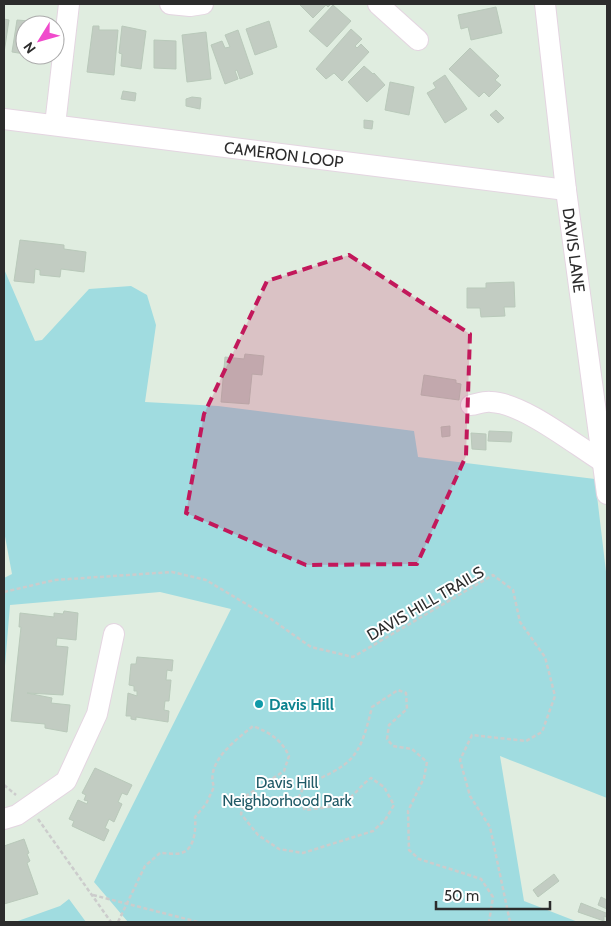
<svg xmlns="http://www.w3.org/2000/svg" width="611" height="926" viewBox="0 0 611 926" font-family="Cabin,sans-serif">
	<rect width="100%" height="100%" fill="#e0ede0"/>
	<!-- green -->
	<g fill="#a0dce0">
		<polygon points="4,269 35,341 42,340 89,289 131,286 147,295 156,325 145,402 218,406 414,431 418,457 595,479 607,580 607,798 500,756 524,901 578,922 128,922 94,882 231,609 160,592 10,605 4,678 4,578 12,574 4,531"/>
		<polygon points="69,899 86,922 15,922 60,906"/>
	</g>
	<!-- building -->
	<g fill="#c2ccc2" stroke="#b9c9ba">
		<polygon points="299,4 331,4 328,7 326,5 313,18"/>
		<polygon points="333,5 351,21 327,47 309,31"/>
		<polygon points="496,7 502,33 471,40 468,27 461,29 458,15"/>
		<polygon points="4,19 9,20 4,53"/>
		<polygon points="17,20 43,22 42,25 25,25 25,54 12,52"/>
		<polygon points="269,21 277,47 255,55 246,29"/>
		<polygon points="93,26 99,26 99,30 118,30 114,75 87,72"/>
		<polygon points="122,26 146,31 141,69 121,66 122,54 119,53"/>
		<polygon points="351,29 362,39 355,46 357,48 361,44 369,52 342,81 334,73 326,79 316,69"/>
		<polygon points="238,30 253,74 240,79 237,70 235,71 238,79 225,84 211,45 222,41 225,48 230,47 225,35"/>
		<polygon points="206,32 211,79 187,82 182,35"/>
		<polygon points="154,40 176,41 176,69 154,68"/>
		<polygon points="470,48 499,76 495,80 501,85 489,97 484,92 479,97 449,69"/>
		<polygon points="364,66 373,74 374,73 385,85 367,102 348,82"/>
		<polygon points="445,75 467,109 445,123 427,93 436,88 433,83"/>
		<polygon points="390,82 414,87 409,115 385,110"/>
		<polygon points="123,91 136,93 135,101 121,99"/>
		<polygon points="192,97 201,98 200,109 186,106 186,99"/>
		<polygon points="496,110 504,118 498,123 490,115"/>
		<polygon points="364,120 373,121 372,129 364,128"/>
		<polygon points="20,240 64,245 64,249 86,252 84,272 61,269 60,277 40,275 40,270 35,269 34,283 14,281"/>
		<polygon points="514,282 515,307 504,307 505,316 481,317 480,308 467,308 467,288 486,288 486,283"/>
		<polygon points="245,354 264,356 262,375 252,374 249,404 221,402 225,357 244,359"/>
		<polygon points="424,375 456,380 456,383 461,384 459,400 421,395"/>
		<polygon points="450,426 450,436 442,437 441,427"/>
		<polygon points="489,431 512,432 511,442 488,441"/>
		<polygon points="471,433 486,434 486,450 472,449"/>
		<polygon points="64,611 78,613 76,640 57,638 56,646 68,647 63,695 27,693 52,698 51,703 70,705 67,732 45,728 45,724 11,721 21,627 19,627 20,613 54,617 54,613 63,614"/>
		<polygon points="137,657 173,660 172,671 167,670 166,680 171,680 169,701 165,701 164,710 169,711 168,722 136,717 136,720 131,719 131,716 126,716 128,693 137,696 137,691 134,691 134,686 129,685 131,664 136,664"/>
		<polygon points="95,768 132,785 127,795 122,793 118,802 122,804 114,822 109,819 105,828 109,830 104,841 72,826 74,821 69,819 78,800 87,804 88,801 84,800 86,795 82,793"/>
		<polygon points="24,839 29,853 27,854 30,861 27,863 38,894 4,904 4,846"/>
		<polygon points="554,874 559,881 538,897 533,890"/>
		<polygon points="601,897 607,900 607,909 598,905"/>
		<polygon points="581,903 606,913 607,914 606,917 604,916 604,921 578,912"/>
	</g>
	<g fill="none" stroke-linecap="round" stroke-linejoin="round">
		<defs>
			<g id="minor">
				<polyline points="170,4 190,6 203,4"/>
				<polyline points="378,4 418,40"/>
				<path id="s1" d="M 545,4 L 566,190 L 607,494"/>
				<path id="s2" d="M 4,119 L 566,190"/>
				<polyline points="55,125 69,4"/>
				<path d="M 471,405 C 477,404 485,401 491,402 C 523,403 574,444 603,462"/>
				<polyline points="4,819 17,815 66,781 97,714 114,634"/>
			</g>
		</defs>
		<!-- minor casing -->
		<use href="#minor" stroke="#e4d5e1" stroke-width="22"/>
		<!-- path -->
		<g stroke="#ccc" stroke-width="2.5" stroke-dasharray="4 2.5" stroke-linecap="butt">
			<polyline points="4,592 55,580 172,572 206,580 268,617 311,647 353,657 493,575 513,590 520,622 545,657 555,696 542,732 526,741 472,735 460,760 470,796 490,827 510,922"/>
			<polyline points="4,785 16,795"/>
			<polyline points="38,819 111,922"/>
			<polyline points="93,895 198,922"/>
			<path d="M 118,922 L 145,866 L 160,853 C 167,853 175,855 181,853 C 195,850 196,828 195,817 L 206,804 L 214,787 C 205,762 236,740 253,726 C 270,733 281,739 289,756 L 284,771 L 246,796 L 241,814 L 258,835 L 279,849 L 303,853 L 373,831 L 385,820 L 394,805 L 384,787 L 371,778 C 362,784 353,797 344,802 C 333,808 317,808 305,810 L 299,797 L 304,786 C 353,763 359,761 372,707 L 398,690 L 406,693 L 407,709 L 389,725 L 387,739 L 393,746 L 412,749 L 427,762 L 424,778 L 408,811 L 409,850 L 419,859 L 481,879 L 493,897 L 489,922"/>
		</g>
		<!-- minor -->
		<use href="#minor" stroke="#fff" stroke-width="20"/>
	</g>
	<!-- marked area -->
	<path fill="#c2185b" fill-opacity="0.2" stroke="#c2185b" stroke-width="4" stroke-dasharray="10 6" stroke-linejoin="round" d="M 349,255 L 470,334 L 466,456 L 417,564 L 306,565 L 186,513 L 204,414 L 267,281 Z"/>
	<!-- markers -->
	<circle fill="#0f9aa8" stroke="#fff" stroke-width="2" cx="259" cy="704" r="5"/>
	<g text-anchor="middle" stroke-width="4" stroke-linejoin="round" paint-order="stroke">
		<!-- street labels -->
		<g font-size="16" fill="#2c2c2c" stroke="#fff">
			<text dy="6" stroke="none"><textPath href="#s2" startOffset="282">CAMERON LOOP</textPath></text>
			<text dy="6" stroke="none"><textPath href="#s1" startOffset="248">DAVIS LANE</textPath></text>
			<text transform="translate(425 603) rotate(-30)" y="6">DAVIS HILL TRAILS</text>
		</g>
		<!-- culture labels -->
		<g font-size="16" font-weight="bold" fill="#0d838f" stroke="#fff" text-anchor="start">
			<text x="269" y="710">Davis Hill</text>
		</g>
		<!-- park labels -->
		<g font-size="16" fill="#1f5966" stroke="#fff">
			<text x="287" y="788">Davis Hill<tspan x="287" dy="18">Neighborhood Park</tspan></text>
		</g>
	</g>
	<!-- border -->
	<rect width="611" height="926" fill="none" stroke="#2c2c2c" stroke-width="10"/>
	<!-- north arrow -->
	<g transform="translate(40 40) rotate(233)"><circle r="24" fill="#ffffff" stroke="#ababab"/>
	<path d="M0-4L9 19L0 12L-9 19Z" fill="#f04acc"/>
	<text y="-8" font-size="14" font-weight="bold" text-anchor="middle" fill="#2c2c2c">N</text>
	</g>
	<!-- scale -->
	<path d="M436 901v8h114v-8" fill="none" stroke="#2c2c2c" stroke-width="2.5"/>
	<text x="444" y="901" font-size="15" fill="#2c2c2c" stroke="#ffffff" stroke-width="4" paint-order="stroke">50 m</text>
</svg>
